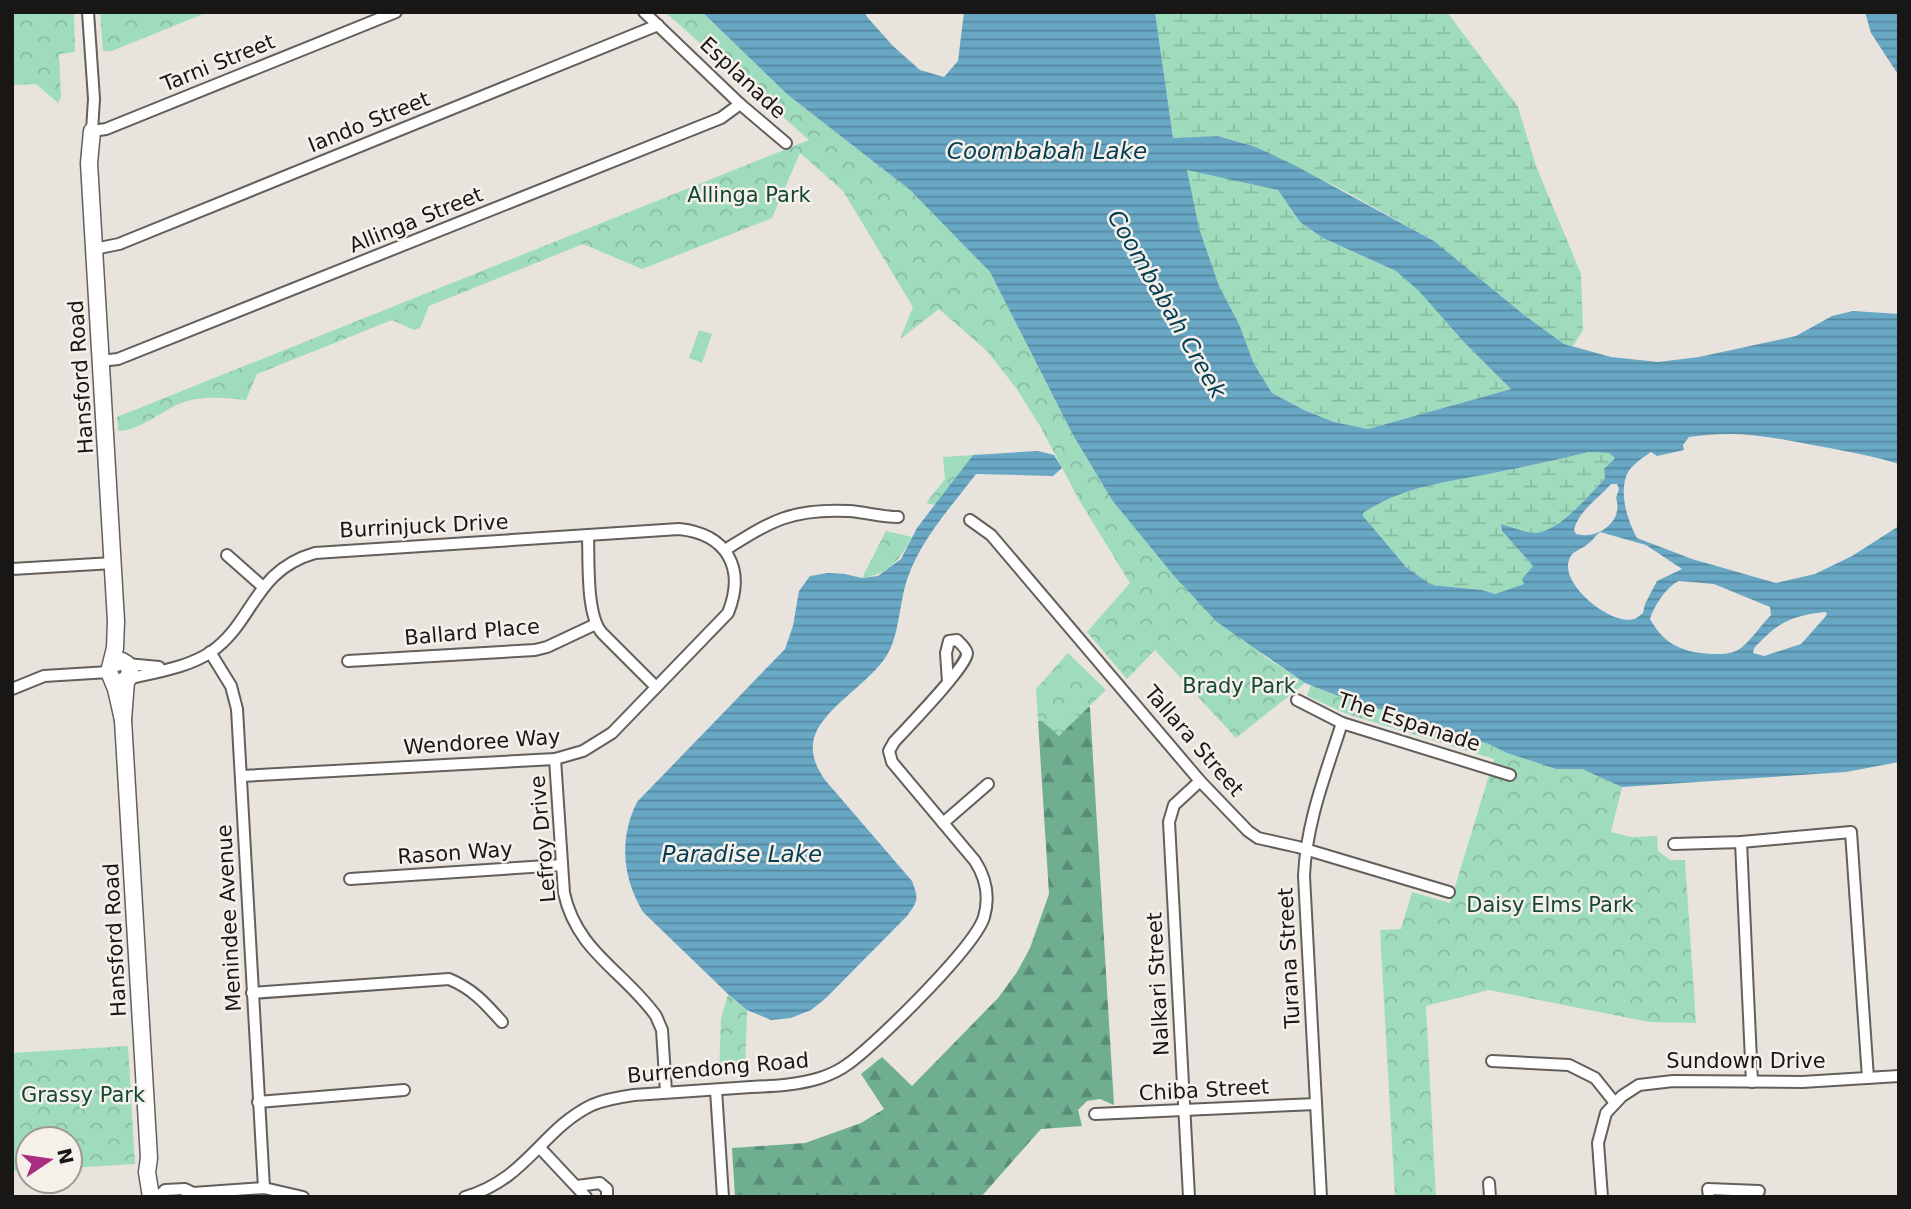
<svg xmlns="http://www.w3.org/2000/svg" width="1911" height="1209" viewBox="0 0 1911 1209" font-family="'DejaVu Sans',sans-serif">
	<defs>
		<pattern id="forest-firs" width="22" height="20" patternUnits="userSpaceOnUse" patternTransform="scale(1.75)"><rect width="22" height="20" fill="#6fae91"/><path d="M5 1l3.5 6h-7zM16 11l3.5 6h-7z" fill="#5a8d75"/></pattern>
		<pattern id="wetland-marsh" width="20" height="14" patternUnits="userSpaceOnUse" patternTransform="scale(1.75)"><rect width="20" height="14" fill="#9fdcbe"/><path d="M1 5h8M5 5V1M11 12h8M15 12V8" fill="none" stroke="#88bca2"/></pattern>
		<pattern id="park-crowns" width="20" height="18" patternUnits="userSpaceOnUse" patternTransform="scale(1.75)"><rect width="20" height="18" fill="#9fdcbe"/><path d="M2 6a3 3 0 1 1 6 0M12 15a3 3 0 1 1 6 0" fill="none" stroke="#88bca2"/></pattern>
		<pattern id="water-rules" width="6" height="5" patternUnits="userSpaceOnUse" patternTransform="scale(1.75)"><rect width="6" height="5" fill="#68a8c5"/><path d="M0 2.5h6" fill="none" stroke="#55889f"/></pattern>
	</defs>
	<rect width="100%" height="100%" fill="#e9e3de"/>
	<!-- forest -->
	<polygon fill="url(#forest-firs)" points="1088,706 1090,708 1114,1105 1100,1099 1087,1101 1078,1110 1082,1126 1041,1129 981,1197 735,1197 732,1148 805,1143 861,1123 884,1109 861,1074 882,1057 912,1086 998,998 1017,972 1030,948 1049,894 1038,721"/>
	<!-- wetland -->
	<g fill="url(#wetland-marsh)">
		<polygon points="1155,12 1447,12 1518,107 1536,166 1581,274 1583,330 1573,346 1564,344 1524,316 1434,241 1345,191 1256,147 1219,136 1173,138"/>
		<polygon points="1186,169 1278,190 1300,222 1323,238 1396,271 1420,291 1511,389 1368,429 1334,422 1304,410 1272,393 1254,364 1239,324 1219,286 1199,228"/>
		<path d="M 1589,452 L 1609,453 L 1615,458 L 1604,469 L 1605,479 L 1602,482 C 1588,496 1565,524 1547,531 C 1534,535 1516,532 1502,531 L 1533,566 L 1523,579 L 1524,584 L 1495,594 L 1482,590 L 1432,585 L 1407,568 L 1363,516 L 1363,513 C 1405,486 1445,482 1492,473 C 1525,467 1557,460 1589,452 Z"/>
	</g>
	<!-- park -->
	<g fill="url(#park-crowns)">
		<polygon points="12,12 74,12 75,52 59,54 61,97 58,103 36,84 12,85"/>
		<polygon points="100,12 208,12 112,51 103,51"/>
		<path d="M 665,12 L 702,12 L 788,95 L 910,190 L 990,272 L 1073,435 L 1112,500 L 1265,657 L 1305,683 L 1236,738 L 1155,650 L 1127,679 L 1087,632 L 1130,583 L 1079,500 L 1040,426 L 1016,388 L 987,351 L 939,309 L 900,339 L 913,307 L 843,191 L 800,153 L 772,218 L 642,269 L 583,244 L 429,306 L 420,328 L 414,330 L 392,320 L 257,374 L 246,400 C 224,398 201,395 179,404 C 158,413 141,430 118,431 L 117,417 L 809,140 Z"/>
		<polygon points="973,455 935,505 926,503 945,479 943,457"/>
		<path d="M 886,531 L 912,537 C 899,561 889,574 862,578 Z"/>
		<polygon points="1068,653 1106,690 1059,736 1042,721 1038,721 1036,689"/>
		<polygon points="1311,685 1336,695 1491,745 1507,753 1556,769 1582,769 1622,787 1611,832 1631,837 1657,836 1658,851 1670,860 1685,860 1696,1023 1649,1022 1489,990 1426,1006 1436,1197 1395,1197 1380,930 1401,929 1412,892 1450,903 1494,759 1347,714 1307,696"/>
		<polygon points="728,994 747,1010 745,1074 719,1075 721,1019"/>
		<polygon points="128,1046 135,1164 70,1168 70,1139 28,1139 28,1170 12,1171 12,1053"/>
	</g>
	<!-- pitch -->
	<g fill="#9fdcbe">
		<polygon points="699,330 712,334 702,363 689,358"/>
		<polygon points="1068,660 1080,671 1056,697 1044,686"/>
		<polygon points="1072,694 1084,705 1060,731 1048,720"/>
	</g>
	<!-- water -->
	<g fill="url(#water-rules)" fill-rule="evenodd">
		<path d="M 702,12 L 865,12 L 867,17 L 893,46 L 920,70 L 944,77 L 958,61 L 964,12 L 1155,12 L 1173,138 L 1218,136 L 1256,147 L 1298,167 L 1434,241 L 1524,315 L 1564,344 L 1611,357 L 1658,362 L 1699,357 L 1796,336 L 1832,316 L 1853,311 L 1899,314 L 1899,464 C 1874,456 1850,452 1824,447 C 1773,438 1742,429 1689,437 L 1683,445 L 1684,450 L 1657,456 L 1651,452 C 1644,457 1631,465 1627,474 C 1619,493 1627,520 1637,538 L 1692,559 L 1776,583 L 1815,574 L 1852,556 L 1899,526 L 1899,762 L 1846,772 L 1622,787 L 1582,769 L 1556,769 L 1507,753 L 1491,745 L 1336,695 L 1305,683 L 1217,622 L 1175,577 L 1112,500 L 1073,435 L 990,272 L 910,190 L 788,95 ZM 1187,170 L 1278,190 L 1300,222 L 1323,238 L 1396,271 L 1419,291 L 1464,342 L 1511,389 L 1368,429 L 1334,422 L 1304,410 L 1272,393 L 1254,364 L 1239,324 L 1219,286 L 1199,228 ZM 1589,452 L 1609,453 L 1615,458 L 1604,469 L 1605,478 L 1602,482 C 1586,498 1557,534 1533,533 C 1523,532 1511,527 1501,524 L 1502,531 L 1533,566 L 1522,579 L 1524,584 L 1495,594 L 1482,590 L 1432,585 L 1407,568 L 1363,516 L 1363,513 C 1407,485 1444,483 1493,473 C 1525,467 1557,460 1589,452 ZM 1611,484 L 1617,484 L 1619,489 L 1616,498 C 1624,522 1597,540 1576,534 L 1574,530 C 1579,510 1599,498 1611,484 ZM 1600,532 L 1646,545 L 1682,569 L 1657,581 L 1645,604 L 1643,613 C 1640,615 1637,618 1634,619 C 1612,626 1560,585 1569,560 C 1572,550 1582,550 1589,543 C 1593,540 1596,535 1600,532 ZM 1679,581 L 1714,584 L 1770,607 L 1771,615 C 1761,625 1752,639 1741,648 C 1733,654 1724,654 1714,654 C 1685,653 1665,646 1650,619 C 1654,606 1667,586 1679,581 ZM 1825,612 L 1827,613 L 1826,616 L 1801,644 L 1764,656 L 1753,653 L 1754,648 C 1778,623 1789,616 1825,612 Z"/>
		<polygon points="1865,12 1899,12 1899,76 1871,33"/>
		<path d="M 1038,451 L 1054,455 L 1062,468 L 1053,476 L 976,474 C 951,507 922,538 908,577 C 899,601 900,634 887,655 C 871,682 826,706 815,735 C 809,752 816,767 825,780 L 912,881 C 919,899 918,901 907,916 L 826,998 L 811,1010 L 791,1018 L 771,1020 L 747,1010 L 728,994 L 643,912 C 622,877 619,839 637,802 L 785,649 L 793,626 L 799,591 L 810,576 L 828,573 L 845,574 L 862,578 L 878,576 L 901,559 L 917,528 L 973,455 Z"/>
	</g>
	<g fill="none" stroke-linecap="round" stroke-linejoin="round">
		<defs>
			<g id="street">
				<polyline points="88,12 94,99 92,131 106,129 396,12"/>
				<polyline points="644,12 740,104 786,143"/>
				<polyline points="94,249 119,244 658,25"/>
				<polyline points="101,361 118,359 721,118 740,104"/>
				<polyline points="970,520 991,535 1200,781 1248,831 1258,838 1298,847 1449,892"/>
				<path d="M 588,536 C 589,561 586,615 602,633 L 656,687"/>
				<path d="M 725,550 C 771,521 792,508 849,511 C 865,512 881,517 898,517"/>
				<polyline points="227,555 262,586"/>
				<polyline points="12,569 113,563"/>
				<polyline points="210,652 231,686 237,709 264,1188"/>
				<polyline points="348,661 535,650 547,647 596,624"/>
				<polyline points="127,664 159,667"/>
				<path d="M 128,679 C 155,672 187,668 211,652 C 255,621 253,571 315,553 L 679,529 C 727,534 746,568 728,613 L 612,733 L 583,751 L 555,759 L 241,776"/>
				<polyline points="12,689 44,676 109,672"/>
				<polyline points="1297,700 1342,723 1510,775"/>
				<path d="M 555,759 L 564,893 C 577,952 624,971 656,1016 L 662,1030 L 666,1092"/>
				<polyline points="943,823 988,784"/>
				<polyline points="1741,842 1752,1082"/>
				<polyline points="1674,844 1741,842 1851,832 1868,1078"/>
				<polyline points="350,879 562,865"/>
				<path d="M 252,993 L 449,979 C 473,989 485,1003 502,1022"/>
				<polyline points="1492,1061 1569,1065 1595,1078 1615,1103"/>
				<polyline points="716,1090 723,1197"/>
				<polyline points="258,1102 404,1090"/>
				<polyline points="1095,1114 1316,1104"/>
				<polyline points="540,1148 586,1197"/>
				<polyline points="1489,1183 1490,1197"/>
				<polyline points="577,1186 600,1183 607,1189 607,1197"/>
				<polyline points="151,1196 160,1195 165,1190 185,1189 193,1193"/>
				<polyline points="186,1197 193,1193 264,1188 303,1197"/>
				<path d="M 465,1197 C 526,1180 542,1129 592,1105 C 606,1099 620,1097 634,1095 C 673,1092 712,1090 751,1087 C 774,1086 798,1085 820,1078 C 829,1075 840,1070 848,1064 C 876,1044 975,947 984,917 C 990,896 986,878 975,861 L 892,762 L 889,751 L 894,742 C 905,730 969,664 967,653 C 966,648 960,643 957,640 L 949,641 L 946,653 L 948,682"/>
				<polyline points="1189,1197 1169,822 1174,805 1200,781"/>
				<path d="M 1321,1197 L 1304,876 C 1306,823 1326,773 1342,723"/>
				<polyline points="1602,1197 1598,1143 1606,1113 1622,1096 1639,1085 1673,1081 1802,1082 1899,1076"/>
				<polyline points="1709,1197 1708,1189 1759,1191"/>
			</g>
			<g id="secondary">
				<polyline points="92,131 89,163 116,621 115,648 109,672 116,689 123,720"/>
				<polyline points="112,664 122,661 127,664 130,670 128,679 118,683"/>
				<polyline points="126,681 123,720 149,1158 147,1172 151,1197"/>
			</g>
		</defs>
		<!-- street casing -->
		<use href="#street" stroke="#645f5b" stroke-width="14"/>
		<!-- secondary casing -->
		<use href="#secondary" stroke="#645f5b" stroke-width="19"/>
		<!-- street -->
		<use href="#street" stroke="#fff" stroke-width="10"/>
		<!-- secondary -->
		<use href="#secondary" stroke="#fff" stroke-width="16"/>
	</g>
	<g text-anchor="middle" stroke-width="5" stroke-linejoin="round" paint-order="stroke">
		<!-- street labels -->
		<g font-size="21" fill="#191715" stroke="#f6f0eb">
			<text transform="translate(218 63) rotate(-22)" y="7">Tarni Street</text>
			<text transform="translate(743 78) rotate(43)" y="7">Esplanade</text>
			<text transform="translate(369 122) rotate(-22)" y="7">Iando Street</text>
			<text transform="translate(416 220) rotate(-22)" y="7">Allinga Street</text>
			<text transform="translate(81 377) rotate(-94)" y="7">Hansford Road</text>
			<text transform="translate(424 526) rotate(-3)" y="7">Burrinjuck Drive</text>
			<text transform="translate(472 632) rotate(-5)" y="7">Ballard Place</text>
			<text transform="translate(1409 722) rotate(18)" y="7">The Espanade</text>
			<text transform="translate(1194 741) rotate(49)" y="7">Tallara Street</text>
			<text transform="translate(482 742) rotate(-4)" y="7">Wendoree Way</text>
			<text transform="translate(543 839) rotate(-95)" y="7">Lefroy Drive</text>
			<text transform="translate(455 853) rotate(-4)" y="7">Rason Way</text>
			<text transform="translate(229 918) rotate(-93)" y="7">Menindee Avenue</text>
			<text transform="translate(115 940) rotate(-93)" y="7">Hansford Road</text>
			<text transform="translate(1289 958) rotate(-93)" y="7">Turana Street</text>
			<text transform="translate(1158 984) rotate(-93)" y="7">Nalkari Street</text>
			<text x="1746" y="1068">Sundown Drive</text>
			<text transform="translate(718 1068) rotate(-5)" y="7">Burrendong Road</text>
			<text transform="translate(1204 1090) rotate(-3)" y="7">Chiba Street</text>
		</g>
		<!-- park labels -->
		<g font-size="21" fill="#154834" stroke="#f6f0eb">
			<text x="749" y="202">Allinga Park</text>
			<text x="1239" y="693">Brady Park</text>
			<text x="1550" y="912">Daisy Elms Park</text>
			<text x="83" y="1102">Grassy Park</text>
		</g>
		<!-- water labels -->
		<g font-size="23" font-style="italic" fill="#033e53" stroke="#f6f0eb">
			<text x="1047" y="159">Coombabah Lake</text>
			<text transform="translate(1167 304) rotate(60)" y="8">Coombabah Creek</text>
			<text x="742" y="862">Paradise Lake</text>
		</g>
	</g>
	<!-- border -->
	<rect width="1911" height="1209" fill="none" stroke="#191715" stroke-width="28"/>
	<!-- north arrow -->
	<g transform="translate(49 1160) rotate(77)"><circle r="33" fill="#f6f0eb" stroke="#9e9995" stroke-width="2"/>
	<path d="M0-5L12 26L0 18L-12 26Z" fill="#a92e82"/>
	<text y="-10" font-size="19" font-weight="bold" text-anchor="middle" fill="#191715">N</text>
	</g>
</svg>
